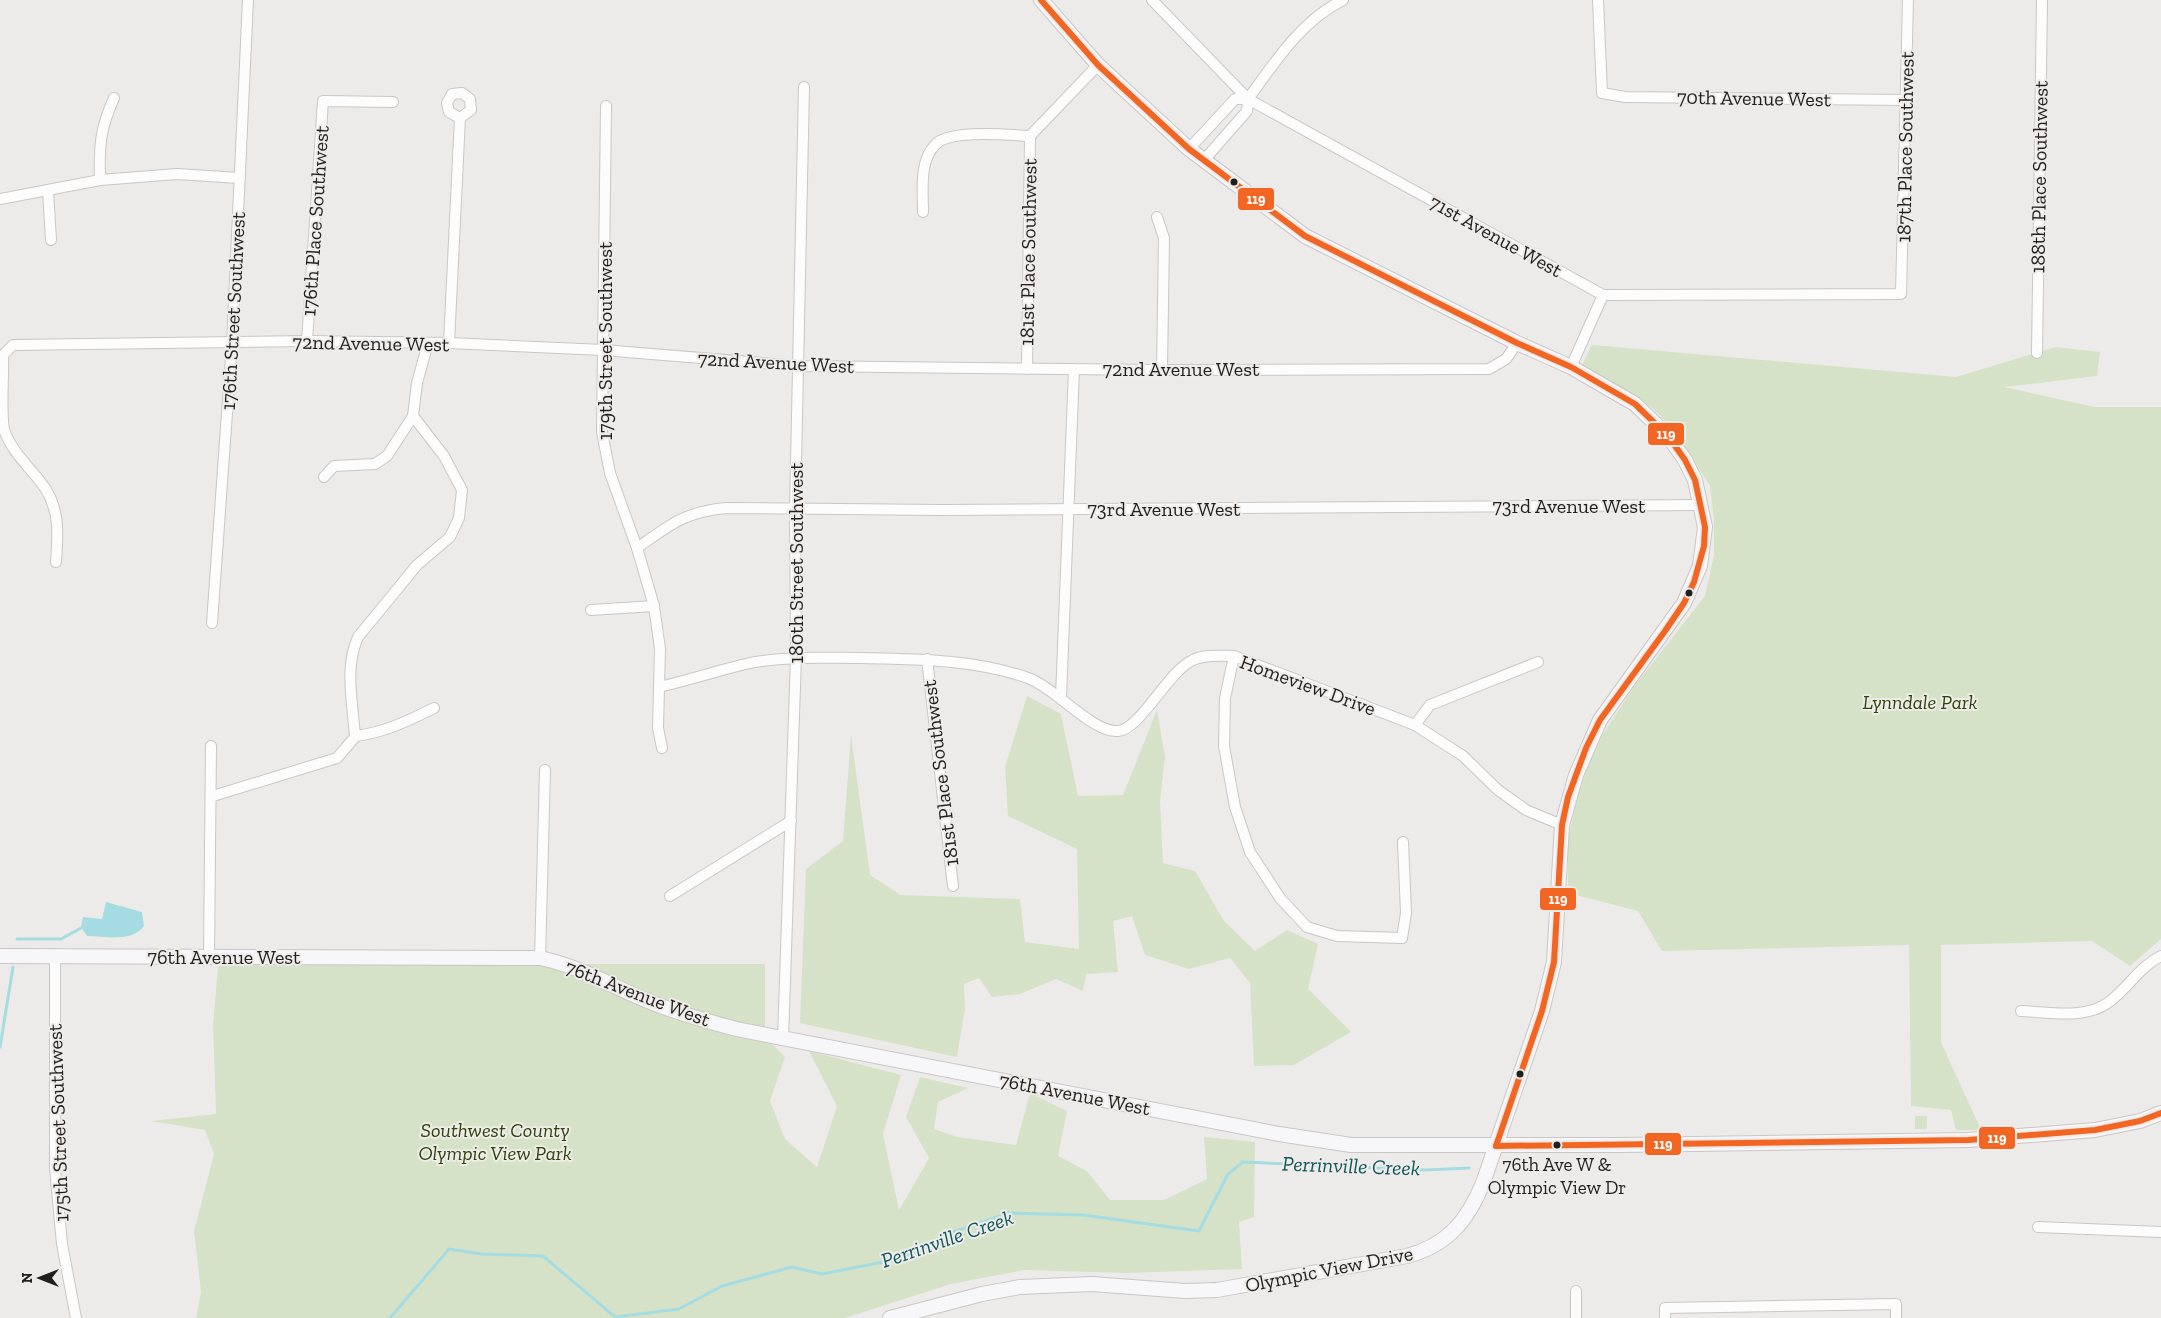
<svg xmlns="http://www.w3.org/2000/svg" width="2161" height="1318" viewBox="0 0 2161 1318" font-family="'Zilla Slab',serif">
	<rect width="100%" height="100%" fill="#edebea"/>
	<!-- green -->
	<g fill="#d5e2c8">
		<polygon points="1592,345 1956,377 2056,347 2100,352 2097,376 2004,387 2095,407 2161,407 2161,939 2130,966 2092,941 1941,945 1941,1042 1981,1130 1956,1130 1951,1110 1911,1106 1909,945 1662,951 1638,911 1568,893 1568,839 1578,795 1589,764 1603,734 1636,684 1705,596 1714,555 1714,521 1710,486 1673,428 1651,407 1582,365"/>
		<polygon points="1027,696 1061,714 1078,796 1123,795 1157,710 1165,757 1160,801 1163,863 1195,871 1224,921 1255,951 1287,930 1318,944 1308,989 1351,1032 1294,1065 1254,1066 1250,983 1230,958 1189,969 1145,955 1132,916 1113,921 1118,972 1086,974 1083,991 1056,979 1020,994 992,997 979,978 964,984 965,1009 957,1057 800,1023 806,869 843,841 851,735 870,875 901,895 1020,899 1025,942 1079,949 1077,849 1008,816 1005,767"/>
		<polygon points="229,964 765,964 765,1037 785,1057 770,1101 785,1139 817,1167 837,1106 809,1051 901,1075 883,1134 899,1210 929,1158 906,1117 920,1077 968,1088 938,1102 934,1129 957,1137 1016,1145 1030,1093 1067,1111 1058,1156 1087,1171 1110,1200 1164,1200 1207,1179 1204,1137 1255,1142 1254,1217 1239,1222 1242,1269 1126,1273 1024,1270 951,1284 845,1318 196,1318 201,1292 194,1231 214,1154 205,1130 151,1121 216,1114 213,1025 218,967"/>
		<rect x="1915" y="1116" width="12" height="13"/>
	</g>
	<!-- water -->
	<path fill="#a4dce2" d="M 106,902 L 142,912 L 144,926 C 131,943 106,936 87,936 L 81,927 L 83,917 L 102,919 Z"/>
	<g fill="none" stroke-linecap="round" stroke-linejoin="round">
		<!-- stream -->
		<g stroke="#a4dce2" stroke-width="3">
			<polyline points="17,939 61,939 81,928"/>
			<polyline points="0,1047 13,967"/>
			<polyline points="390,1318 449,1249 481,1254 543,1256 615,1317 679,1309 722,1286 792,1267 822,1274 904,1258 947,1234 1009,1213 1083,1215 1199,1231 1228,1174 1243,1162 1425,1170 1469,1168"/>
		</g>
		<defs>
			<g id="street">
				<polyline points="1152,0 1248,99 1603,295 1901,294 1908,0"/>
				<polyline points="1598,0 1602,93 1625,97 1907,100"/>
				<polyline points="606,106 602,432 610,473 637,548 654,606 660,649 658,728 662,748"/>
				<polyline points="1189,149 1235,99 1248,99"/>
				<path d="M 1204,160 L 1247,111 L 1248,99 C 1275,62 1301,21 1343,0"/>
				<path d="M 100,180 C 99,146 100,129 114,98"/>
				<polyline points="48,190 51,240"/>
				<polyline points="0,199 100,180 177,174 240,178"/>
				<path d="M 923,212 C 923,192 919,161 935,145 C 949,129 1009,135 1030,136 L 1098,65"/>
				<polyline points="1157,217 1164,238 1162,370"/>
				<polyline points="307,341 323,101 393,102"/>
				<polyline points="449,343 460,118 471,110 470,99 462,93 452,94 447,103 449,112 460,118"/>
				<polyline points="2037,353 2042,0"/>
				<polyline points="1571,367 1603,295"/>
				<polyline points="1027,369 1030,136"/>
				<polyline points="324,477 334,466 375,464 387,456 413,416"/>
				<path d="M 637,548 C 670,525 684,512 726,508 L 942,510 L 1702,505"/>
				<path d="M 56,562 C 58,535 60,511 45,488 C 32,469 13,454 5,432 C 0,421 4,370 3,355 L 13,345 L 307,341 L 449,343 L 603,350 L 799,366 L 1162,370 L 1489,369 L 1506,359 L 1517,343"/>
				<polyline points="591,610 654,606"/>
				<polyline points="212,623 232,343 248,0"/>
				<polyline points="1234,656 1225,698 1224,746 1235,807 1250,852 1280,898 1307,927 1337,936 1402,938 1406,913 1403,842"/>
				<polyline points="927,659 953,886"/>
				<path d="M 659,687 C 689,680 720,670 750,663 C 787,656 823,658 860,658 C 915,659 975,659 1028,678 C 1056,688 1092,733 1118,731 C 1140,730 1168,671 1193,660 C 1204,654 1222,656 1234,656 L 1415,725 L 1463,756 L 1498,790 L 1526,810 L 1562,825"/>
				<polyline points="1061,697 1074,369"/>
				<polyline points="1415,725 1430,705 1538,662"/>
				<path d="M 355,736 C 383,733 408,721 434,708"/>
				<path d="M 213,796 L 337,758 L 355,737 C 353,704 344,668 358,637 L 417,565 L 450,537 L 459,518 L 462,490 L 444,456 L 413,416 L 417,383 L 428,343"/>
				<polyline points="670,896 791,821"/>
				<polyline points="55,956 55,1168 62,1244 76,1318"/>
				<polyline points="209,957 211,746"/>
				<polyline points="540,958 545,770"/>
				<path d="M 2021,1011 C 2049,1012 2085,1020 2109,1002 C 2128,988 2139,967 2161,956"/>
				<polyline points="783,1039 796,657 795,510 804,87"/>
				<polyline points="2038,1227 2161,1232"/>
				<polyline points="1576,1291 1576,1318"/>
				<polyline points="1665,1318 1665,1308 1896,1304 1896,1318"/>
			</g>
			<g id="secondary">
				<path d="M 0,956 L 540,958 C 579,966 611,986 648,1001 C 676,1013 707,1021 736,1029 L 1279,1134 L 1351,1145 L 1621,1145 L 1968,1140 L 2095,1130 L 2140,1121 L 2161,1113"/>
				<path d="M 890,1318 L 982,1294 L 1020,1287 L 1092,1284 L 1185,1291 L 1217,1290 L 1407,1256 C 1448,1245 1468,1220 1483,1183 L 1542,1011 L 1554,962 L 1562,825 L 1576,775 L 1600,720 L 1684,603 L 1700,566 L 1705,527 L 1695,480 L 1685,460 L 1668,436 L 1635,404 L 1571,367 L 1517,343 L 1305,236 L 1189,149 L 1098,65 L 1041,0"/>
			</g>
		</defs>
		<!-- street casing -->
		<use href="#street" stroke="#c8c7c6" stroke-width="12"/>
		<!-- secondary casing -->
		<use href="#secondary" stroke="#c8c7c6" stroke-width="16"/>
		<!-- street -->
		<use href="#street" stroke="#fcfcfc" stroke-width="10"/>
		<!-- secondary -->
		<use href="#secondary" stroke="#f7f7f9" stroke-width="14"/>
		<defs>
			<g id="bus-1">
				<polyline points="1041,0 1098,65 1189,149 1305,236 1517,343 1571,367 1635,404 1668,436 1685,460 1695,480 1705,527 1704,546 1694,582 1684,603 1665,631 1600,720 1586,748 1568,797 1562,825 1554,962 1542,1011 1496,1146"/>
				<polyline points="1496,1146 1968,1140 2095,1130 2140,1121 2161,1113"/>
			</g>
		</defs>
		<!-- bus-1 casing -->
		<use href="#bus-1" stroke="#eeebe9" stroke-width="10"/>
		<!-- bus-1 -->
		<use href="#bus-1" stroke="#f26522" stroke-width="6"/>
	</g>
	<!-- markers -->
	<g fill="#201f1e" stroke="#eeebe9" stroke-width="2">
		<circle cx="1234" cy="182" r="4.5"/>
		<circle cx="1689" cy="593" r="4.5"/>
		<circle cx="1520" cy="1074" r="4.5"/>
		<circle cx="1557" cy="1145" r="4.5"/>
	</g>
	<g text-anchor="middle" stroke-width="4" stroke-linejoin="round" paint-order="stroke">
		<!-- bus labels -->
		<g font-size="19" fill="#201f1e" stroke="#eeebe9">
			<text x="1557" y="1171">76th Ave W &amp;<tspan x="1557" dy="23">Olympic View Dr</tspan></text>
		</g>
		<!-- street labels -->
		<g font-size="20" fill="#201f1e" stroke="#eeebe9">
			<text transform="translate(1754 98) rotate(1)" y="7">70th Avenue West</text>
			<text transform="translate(1905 147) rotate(-89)" y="7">187th Place Southwest</text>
			<text transform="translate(2039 177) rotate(-89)" y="7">188th Place Southwest</text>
			<text transform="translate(315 221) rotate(-86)" y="7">176th Place Southwest</text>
			<text transform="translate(1496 236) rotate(29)" y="7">71st Avenue West</text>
			<text transform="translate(1028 252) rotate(-89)" y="7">181st Place Southwest</text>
			<text transform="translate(233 311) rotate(-87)" y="7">176th Street Southwest</text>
			<text transform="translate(605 341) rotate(-90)" y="7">179th Street Southwest</text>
			<text transform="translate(371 343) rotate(1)" y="7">72nd Avenue West</text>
			<text transform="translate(776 362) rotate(3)" y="7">72nd Avenue West</text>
			<text x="1181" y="376">72nd Avenue West</text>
			<text x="1569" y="513">73rd Avenue West</text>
			<text x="1164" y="516">73rd Avenue West</text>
			<text transform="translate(796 563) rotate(-90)" y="7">180th Street Southwest</text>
			<text transform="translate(1308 685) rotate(20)" y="7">Homeview Drive</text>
			<text transform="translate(940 773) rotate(-97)" y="7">181st Place Southwest</text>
			<text x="224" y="964">76th Avenue West</text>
			<text transform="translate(638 993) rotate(21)" y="7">76th Avenue West</text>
			<text transform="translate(1075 1094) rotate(11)" y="7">76th Avenue West</text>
			<text transform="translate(58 1123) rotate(-92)" y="7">175th Street Southwest</text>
			<text transform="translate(1329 1269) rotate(-11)" y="7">Olympic View Drive</text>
		</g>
		<!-- park labels -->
		<g font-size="20" font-style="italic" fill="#2a4409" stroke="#eeebe9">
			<text x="1920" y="709">Lynndale Park</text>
			<text x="495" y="1137">Southwest County<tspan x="495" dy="23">Olympic View Park</tspan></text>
		</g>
		<!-- water labels -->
		<g font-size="21" font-style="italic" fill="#0d565d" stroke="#eeebe9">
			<text transform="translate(1351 1166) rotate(2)" y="7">Perrinville Creek</text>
			<text transform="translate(947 1239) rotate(-19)" y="7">Perrinville Creek</text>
		</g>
	</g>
	<g stroke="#eeebe9" stroke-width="2">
		<rect x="1237" y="187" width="38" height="24" rx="5" fill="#f26522"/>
		<rect x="1647" y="422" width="38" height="24" rx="5" fill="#f26522"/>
		<rect x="1539" y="887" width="38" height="24" rx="5" fill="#f26522"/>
		<rect x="1978" y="1126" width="38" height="24" rx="5" fill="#f26522"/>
		<rect x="1644" y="1132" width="38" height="24" rx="5" fill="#f26522"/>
	</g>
	<g font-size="14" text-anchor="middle" font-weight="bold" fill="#fff">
		<text x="1256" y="204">119</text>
		<text x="1666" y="439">119</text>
		<text x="1558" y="904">119</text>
		<text x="1997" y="1143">119</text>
		<text x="1663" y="1149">119</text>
	</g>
	<!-- north arrow -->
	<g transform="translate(40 1278) rotate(270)" stroke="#eeebe9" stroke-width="4" paint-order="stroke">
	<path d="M0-4L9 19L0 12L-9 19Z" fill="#201f1e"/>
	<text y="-8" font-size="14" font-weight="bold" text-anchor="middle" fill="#201f1e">N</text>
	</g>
</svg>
